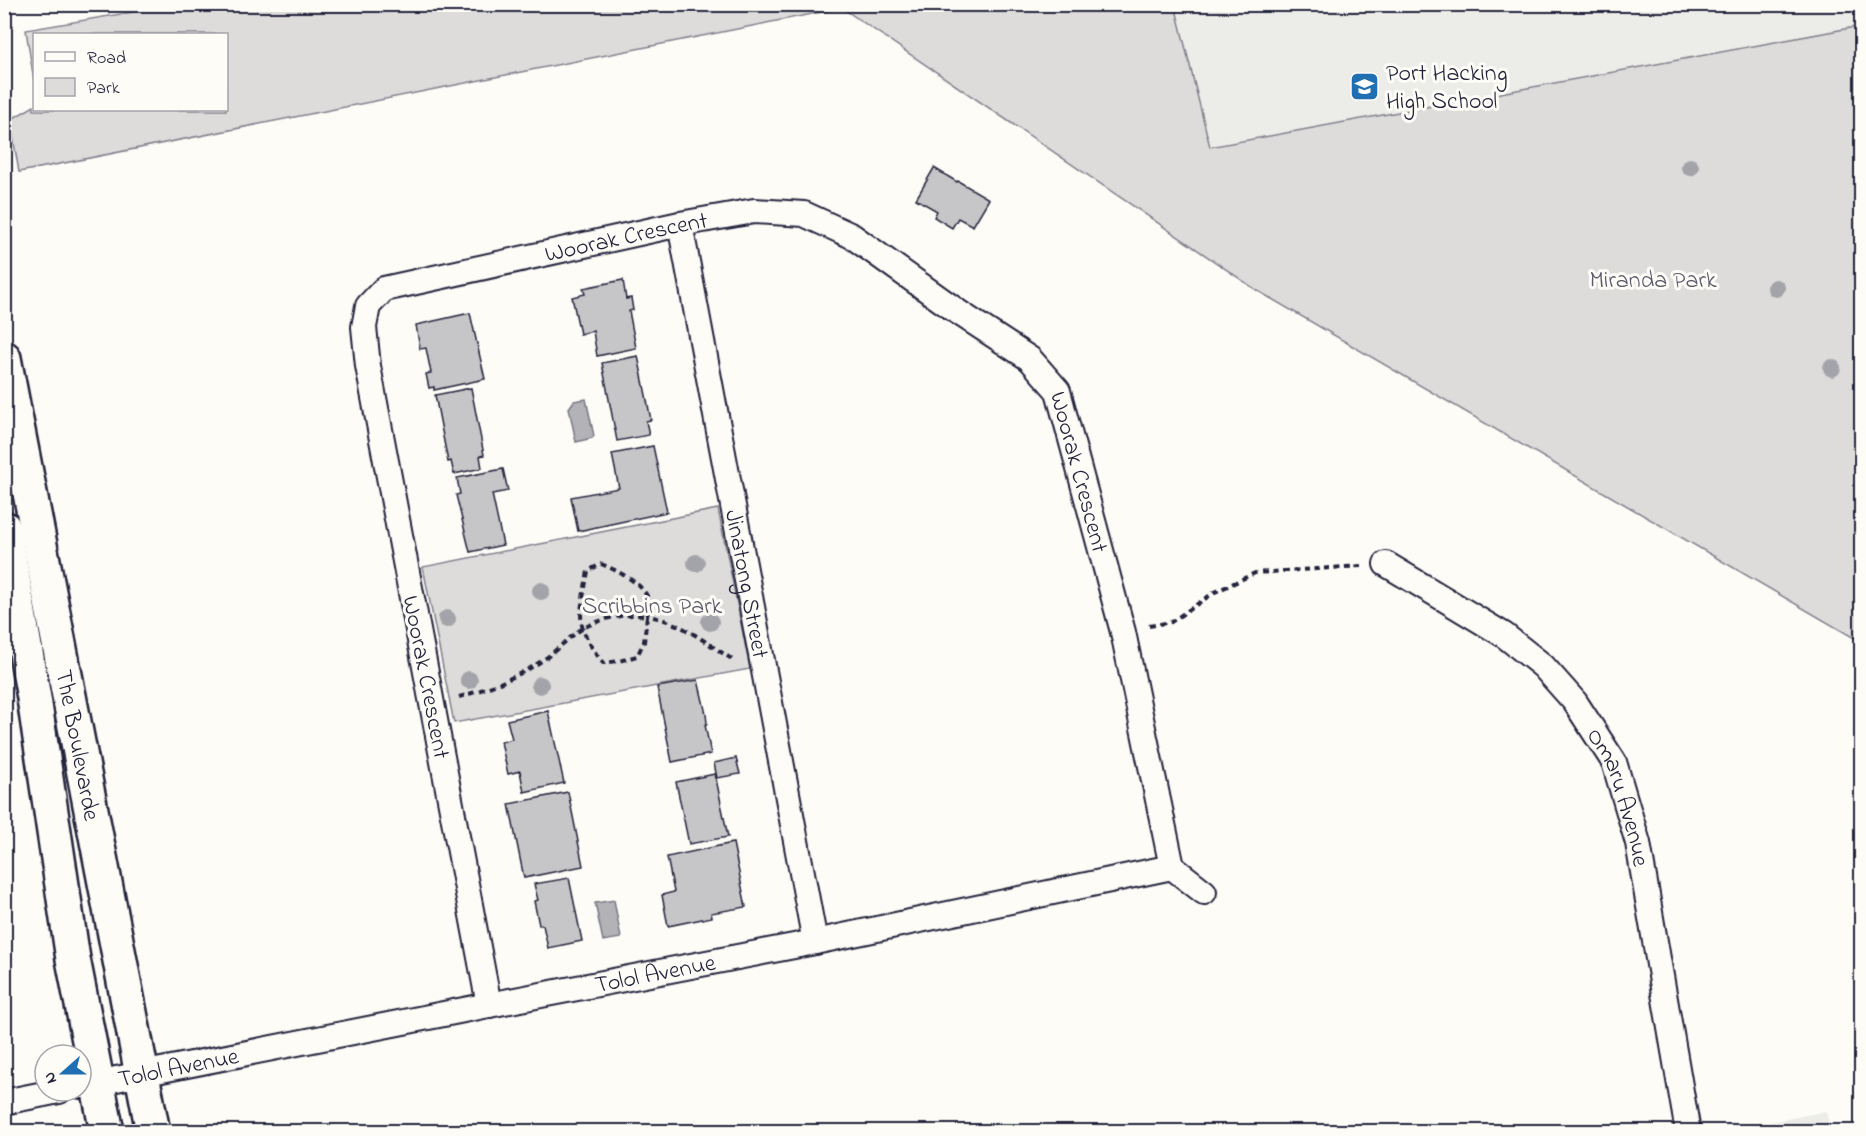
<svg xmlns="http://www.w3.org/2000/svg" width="1866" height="1136" viewBox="0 0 1866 1136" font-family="'Indie Flower',sans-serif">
	<rect width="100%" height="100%" fill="#fdfcf7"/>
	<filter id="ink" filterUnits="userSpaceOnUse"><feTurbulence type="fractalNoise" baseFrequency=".0167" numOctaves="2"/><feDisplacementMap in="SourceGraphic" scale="12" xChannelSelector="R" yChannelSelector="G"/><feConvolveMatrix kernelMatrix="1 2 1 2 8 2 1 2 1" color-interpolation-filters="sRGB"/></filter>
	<g filter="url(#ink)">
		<!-- built -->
		<g fill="#ecece9">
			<polygon points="1861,4 1862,26 1209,147 1175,5"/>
			<polygon points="1826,1111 1831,1131 1728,1131"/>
		</g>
		<!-- green -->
		<g fill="#dddcdb" stroke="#807f8b" stroke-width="1.5">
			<polygon points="180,4 1175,5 1210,147 1861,26 1861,642 1258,291 842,8 19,172 10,120 34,106 34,110 226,110 226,34 34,34 34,81 26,30"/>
			<polygon points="718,509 750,669 454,723 423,567"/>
		</g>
		<!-- water -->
		<g fill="#b2b2b7" stroke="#787885" stroke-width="1.5">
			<polygon points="586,399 594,436 592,438 576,442 569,408 574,401"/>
			<polygon points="614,900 621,938 603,941 595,903"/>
		</g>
		<!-- building -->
		<g fill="#c6c6c8" stroke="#22223b" stroke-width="1.5">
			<polygon points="934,168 957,182 958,181 989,199 973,226 958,218 952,228 934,217 937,211 916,199"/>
			<polygon points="623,280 626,299 631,298 633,310 629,311 636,348 597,356 593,331 580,334 572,297 585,294 583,288"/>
			<polygon points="470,313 485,379 434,390 434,387 429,388 426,374 431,373 426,348 420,349 416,325"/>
			<polygon points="638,356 651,420 646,421 649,435 617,441 602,363"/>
			<polygon points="471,388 484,455 480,456 482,468 454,474 451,461 448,462 435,395"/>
			<polygon points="653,446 667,512 578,531 571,497 619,488 612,454"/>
			<polygon points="503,469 508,491 492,494 503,545 470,552 456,495 460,494 457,478"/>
			<polygon points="698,680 706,714 707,724 705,725 711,754 672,762 657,687"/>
			<polygon points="548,711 564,783 524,792 520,771 508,774 501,742 512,739 507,720"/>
			<polygon points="736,758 740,774 717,778 714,763"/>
			<polygon points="715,774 728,837 689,844 676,782"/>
			<polygon points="568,792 583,866 524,878 509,804"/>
			<polygon points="733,843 746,907 711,913 712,917 668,926 662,895 674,892 667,857"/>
			<polygon points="569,878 582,941 548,948 543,925 539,925 534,901 538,900 534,884"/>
		</g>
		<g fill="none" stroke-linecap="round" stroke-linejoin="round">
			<defs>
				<g id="minor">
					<path id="s1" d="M 680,224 L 815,942"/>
					<path id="s2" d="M 1386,564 L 1504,635 L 1543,666 L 1575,702 L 1614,762 L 1638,843 L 1688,1132"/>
					<path id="s3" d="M 489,1005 L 368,366 L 364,327 L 368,306 L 384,289 L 680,224 L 754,211 L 804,214 L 852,236 L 958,312 L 1030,359 L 1058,391 L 1123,632 L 1172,867"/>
					<path id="s4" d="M 81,1086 L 489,1005 L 815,942 L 1172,867 L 1204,892"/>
					<polyline points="4,1102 59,1091"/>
				</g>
				<g id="secondary">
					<path id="s5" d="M 4,358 L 153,1132"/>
					<polyline points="4,528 34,698 73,959 107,1132"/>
				</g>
			</defs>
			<!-- minor casing -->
			<use href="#minor" stroke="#22223b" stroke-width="28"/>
			<!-- secondary casing -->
			<use href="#secondary" stroke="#22223b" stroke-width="38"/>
			<!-- path -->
			<g stroke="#22223b" stroke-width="4" stroke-dasharray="6 4.5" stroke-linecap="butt">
				<polyline points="1149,626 1171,622 1215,592 1255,573 1361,566"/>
				<path d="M 459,697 C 487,689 515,678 540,662 C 554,653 566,640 580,630 C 598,619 627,612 647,616 L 644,642 L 637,656 L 619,661 L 603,663 C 573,624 580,617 588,571 L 601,564 C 616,570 646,584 649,602 C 650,606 648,612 647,616 C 680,620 707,644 735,661"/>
			</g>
			<!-- minor -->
			<use href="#minor" stroke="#fdfcf7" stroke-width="24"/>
			<!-- secondary -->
			<use href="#secondary" stroke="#fdfcf7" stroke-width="33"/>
		</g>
		<!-- trees -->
		<g fill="#a3a3aa">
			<circle cx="1690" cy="167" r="9"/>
			<circle cx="1776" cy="288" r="9"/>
			<circle cx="1832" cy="368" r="9"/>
			<circle cx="696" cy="563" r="9"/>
			<circle cx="541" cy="591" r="9"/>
			<circle cx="447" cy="619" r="9"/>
			<circle cx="710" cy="622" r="9"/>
			<circle cx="469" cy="680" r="9"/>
			<circle cx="540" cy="685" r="9"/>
		</g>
	</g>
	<!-- icons -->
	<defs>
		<symbol id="school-square" viewBox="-11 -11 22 22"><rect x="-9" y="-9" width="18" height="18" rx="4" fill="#1f6fb2" stroke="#fdfcf7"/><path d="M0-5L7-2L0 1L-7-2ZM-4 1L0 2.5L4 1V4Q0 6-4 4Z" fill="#fff"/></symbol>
	</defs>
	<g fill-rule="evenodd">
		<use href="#school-square" x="1348" y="70" width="33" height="33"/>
	</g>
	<g text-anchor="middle" stroke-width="6" stroke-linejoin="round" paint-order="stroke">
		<!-- poi labels -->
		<g font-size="24" fill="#22223b" stroke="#fdfcf7" text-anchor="start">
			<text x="1386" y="80">Port Hacking<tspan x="1386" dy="28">High School</tspan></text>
		</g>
		<!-- street labels -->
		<g font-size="24" fill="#22223b" stroke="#fdfcf7">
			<text dy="8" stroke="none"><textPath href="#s3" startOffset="982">Woorak Crescent</textPath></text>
			<text dy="8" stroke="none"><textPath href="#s3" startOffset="1558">Woorak Crescent</textPath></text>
			<text dy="8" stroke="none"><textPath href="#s1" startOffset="366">Jinatong Street</textPath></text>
			<text transform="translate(427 677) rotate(79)" y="8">Woorak Crescent</text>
			<text dy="8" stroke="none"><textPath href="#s5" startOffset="394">The Boulevarde</textPath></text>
			<text dy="8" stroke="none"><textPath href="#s2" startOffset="342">Omaru Avenue</textPath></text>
			<text dy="8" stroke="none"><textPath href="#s4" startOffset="585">Tolol Avenue</textPath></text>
			<text dy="8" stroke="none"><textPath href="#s4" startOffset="99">Tolol Avenue</textPath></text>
		</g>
		<!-- park labels -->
		<g font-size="24" fill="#5a5a6b" stroke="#fdfcf7">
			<text x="1653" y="287">Miranda Park</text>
			<text x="652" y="613">Scribbins Park</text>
		</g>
	</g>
	<!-- margin -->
	<rect width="1866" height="1136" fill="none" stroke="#fdfcf7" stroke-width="24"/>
	<rect x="12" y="12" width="1842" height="1112" fill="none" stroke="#22223b" stroke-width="2" filter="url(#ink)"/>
	<!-- legend -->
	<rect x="33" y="33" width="195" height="78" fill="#fdfcf7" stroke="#a5a5ac" stroke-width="1.5"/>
	<rect x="45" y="52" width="30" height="9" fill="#fdfcf7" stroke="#a5a5ac" stroke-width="1.5"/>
	<text x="87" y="63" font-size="18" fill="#22223b">Road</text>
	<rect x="45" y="78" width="30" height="18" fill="#dddcdb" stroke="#a5a5ac" stroke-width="1.5"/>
	<text x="87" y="93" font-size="18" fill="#22223b">Park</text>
	<!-- north arrow -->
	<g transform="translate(63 1073) rotate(249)"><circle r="28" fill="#fdfcf7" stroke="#a5a5ac" stroke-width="1.5"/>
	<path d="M0-4.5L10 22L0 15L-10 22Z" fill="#1f6fb2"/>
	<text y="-9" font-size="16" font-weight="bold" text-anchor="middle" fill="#22223b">N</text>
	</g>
</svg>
